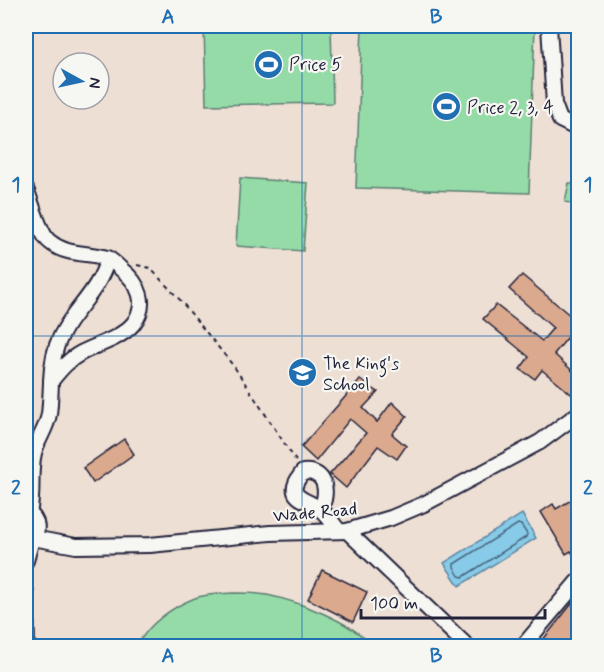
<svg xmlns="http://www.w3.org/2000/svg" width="604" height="672" viewBox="0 0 604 672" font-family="Mynerve,sans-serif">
	<rect width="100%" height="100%" fill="#f6f6f2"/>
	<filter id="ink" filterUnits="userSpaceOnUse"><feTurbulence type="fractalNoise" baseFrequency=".0167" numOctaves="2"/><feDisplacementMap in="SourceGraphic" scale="12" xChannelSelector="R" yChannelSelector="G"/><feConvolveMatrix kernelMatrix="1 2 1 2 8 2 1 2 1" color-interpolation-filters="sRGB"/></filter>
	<g filter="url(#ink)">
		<!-- built -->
		<path fill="#eedfd4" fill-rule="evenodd" d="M 26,26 L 578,26 L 578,646 L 26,646 ZM 63,63 L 99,63 L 99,99 L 63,99 Z"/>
		<!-- green -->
		<g fill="#95dba8" stroke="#5c7e72" stroke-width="1.5">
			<polygon points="204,26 331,26 333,103 206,105"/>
			<polygon points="362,26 535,26 529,193 356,188"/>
			<polygon points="240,178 308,183 303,251 236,246"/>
			<polygon points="569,183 578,185 578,205 565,202"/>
			<path d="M 233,593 C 244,593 256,593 267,595 C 297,601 353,622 372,646 L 137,646 C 148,624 172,607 195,598 C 206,594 221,594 233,593 Z"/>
		</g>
		<!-- water -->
		<polygon fill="#87cbe8" stroke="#5f87a3" stroke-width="1.5" points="522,514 536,538 459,586 444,563"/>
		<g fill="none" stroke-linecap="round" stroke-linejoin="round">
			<!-- shore -->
			<polygon stroke="#4a6680" stroke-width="1.5" points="518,524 521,525 527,534 526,537 463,577 459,576 454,567 454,564"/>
		</g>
		<!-- building -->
		<g fill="#dba98e" stroke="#22223b" stroke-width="1.5">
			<polygon points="522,275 578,322 578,346 568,337 554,354 578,376 578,385 571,394 542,370 535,379 520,369 529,357 483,319 496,305 542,341 553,328 509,289"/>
			<polygon points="360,380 378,392 363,408 377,422 392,402 407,416 392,434 406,446 397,459 378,446 346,488 330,474 366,433 350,419 316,461 301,447"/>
			<polygon points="124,439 134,454 93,483 83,468"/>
			<polygon points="578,496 578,559 577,560 571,551 566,554 541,512 553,504 556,509"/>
			<polygon points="322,570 367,592 353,622 308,599"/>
			<polygon points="578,596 578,646 538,646"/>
		</g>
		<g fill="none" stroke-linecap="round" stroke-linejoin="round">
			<defs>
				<g id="minor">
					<polyline points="549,26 554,104 560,120 578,129"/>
					<path d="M 26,189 C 32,202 39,234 50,242 C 67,256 87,252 107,258 C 112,260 117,265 121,269 C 139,283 149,304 133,324 C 120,339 98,344 81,353 C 68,360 60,370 51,381"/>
					<path d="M 321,509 C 328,492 327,470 303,472 C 282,498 305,498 320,509 C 327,514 333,524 339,531"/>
					<path d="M 26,511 C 39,519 41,533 28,542"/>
					<path d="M 29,513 C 34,493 29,473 34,453 C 37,440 47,428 49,414 C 52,391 49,368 57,345 C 69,312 98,295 108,258"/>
					<polyline points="347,531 467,646"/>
					<polyline points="33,538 76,546 150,545 270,533 347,531 391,518 424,504 540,442 578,414"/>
					<polyline points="26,561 32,539"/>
					<polyline points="26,592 27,646"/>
					<polyline points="523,646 578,581"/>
				</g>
			</defs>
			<!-- minor casing -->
			<use href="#minor" stroke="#22223b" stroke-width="18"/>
			<!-- path -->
			<polyline stroke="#22223b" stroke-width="2" stroke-dasharray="4.5 4.5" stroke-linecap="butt" points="137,265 150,268 181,301 235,368 296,461"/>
			<!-- minor -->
			<use href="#minor" stroke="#f6f6f2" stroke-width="14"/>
		</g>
	</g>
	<!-- grid -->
	<path fill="none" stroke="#1f6fb2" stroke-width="1.5" stroke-opacity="0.55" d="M 302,26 L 302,646M 26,336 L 578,336"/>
	<!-- icons -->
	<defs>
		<symbol id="stadium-disc" viewBox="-11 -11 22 22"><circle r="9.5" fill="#1f6fb2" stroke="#f6f6f2"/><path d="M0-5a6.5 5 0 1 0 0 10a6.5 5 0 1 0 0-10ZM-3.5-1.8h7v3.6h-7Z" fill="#fff"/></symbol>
		<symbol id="school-disc" viewBox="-11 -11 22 22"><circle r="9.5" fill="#1f6fb2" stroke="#f6f6f2"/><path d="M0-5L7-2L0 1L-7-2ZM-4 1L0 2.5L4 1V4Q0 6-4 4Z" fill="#fff"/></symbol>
	</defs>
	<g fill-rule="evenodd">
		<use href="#stadium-disc" x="252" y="48" width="33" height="33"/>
		<use href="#stadium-disc" x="430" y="90" width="33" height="33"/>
		<use href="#school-disc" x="286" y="356" width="33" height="33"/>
	</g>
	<g text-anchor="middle" stroke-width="4.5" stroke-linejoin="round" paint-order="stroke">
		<!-- poi labels -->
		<g font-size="18" fill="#22223b" stroke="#f6f6f2" text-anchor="start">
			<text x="289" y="70">Price 5</text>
			<text x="467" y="113">Price 2, 3, 4</text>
			<text x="323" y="369">The King's<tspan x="323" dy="21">School</tspan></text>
		</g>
		<!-- street labels -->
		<g font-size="18" fill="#22223b" stroke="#f6f6f2">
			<text transform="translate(315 512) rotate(-5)" y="6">Wade Road</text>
		</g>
	</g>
	<!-- margin -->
	<rect width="604" height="672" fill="none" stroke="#f6f6f2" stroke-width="66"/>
	<!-- north arrow -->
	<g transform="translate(81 81) rotate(98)"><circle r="28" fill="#f6f6f2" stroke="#a1a1a9" stroke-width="1.5"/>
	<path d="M0-4.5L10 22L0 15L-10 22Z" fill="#1f6fb2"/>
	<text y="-9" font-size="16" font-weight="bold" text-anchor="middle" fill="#22223b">N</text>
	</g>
	<!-- scale -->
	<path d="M361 609v9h184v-9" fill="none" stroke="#22223b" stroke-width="3"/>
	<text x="370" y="609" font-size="18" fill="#22223b" stroke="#f6f6f2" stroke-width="4.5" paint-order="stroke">100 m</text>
	<rect x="33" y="33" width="538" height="606" fill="none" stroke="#1f6fb2" stroke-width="2"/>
	<g font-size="20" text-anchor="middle" font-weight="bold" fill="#1f6fb2">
		<text x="168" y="23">A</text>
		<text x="436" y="23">B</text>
		<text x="16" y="191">1</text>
		<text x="588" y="191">1</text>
		<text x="16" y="494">2</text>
		<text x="588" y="494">2</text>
		<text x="168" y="662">A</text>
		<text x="436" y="662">B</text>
	</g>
</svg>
